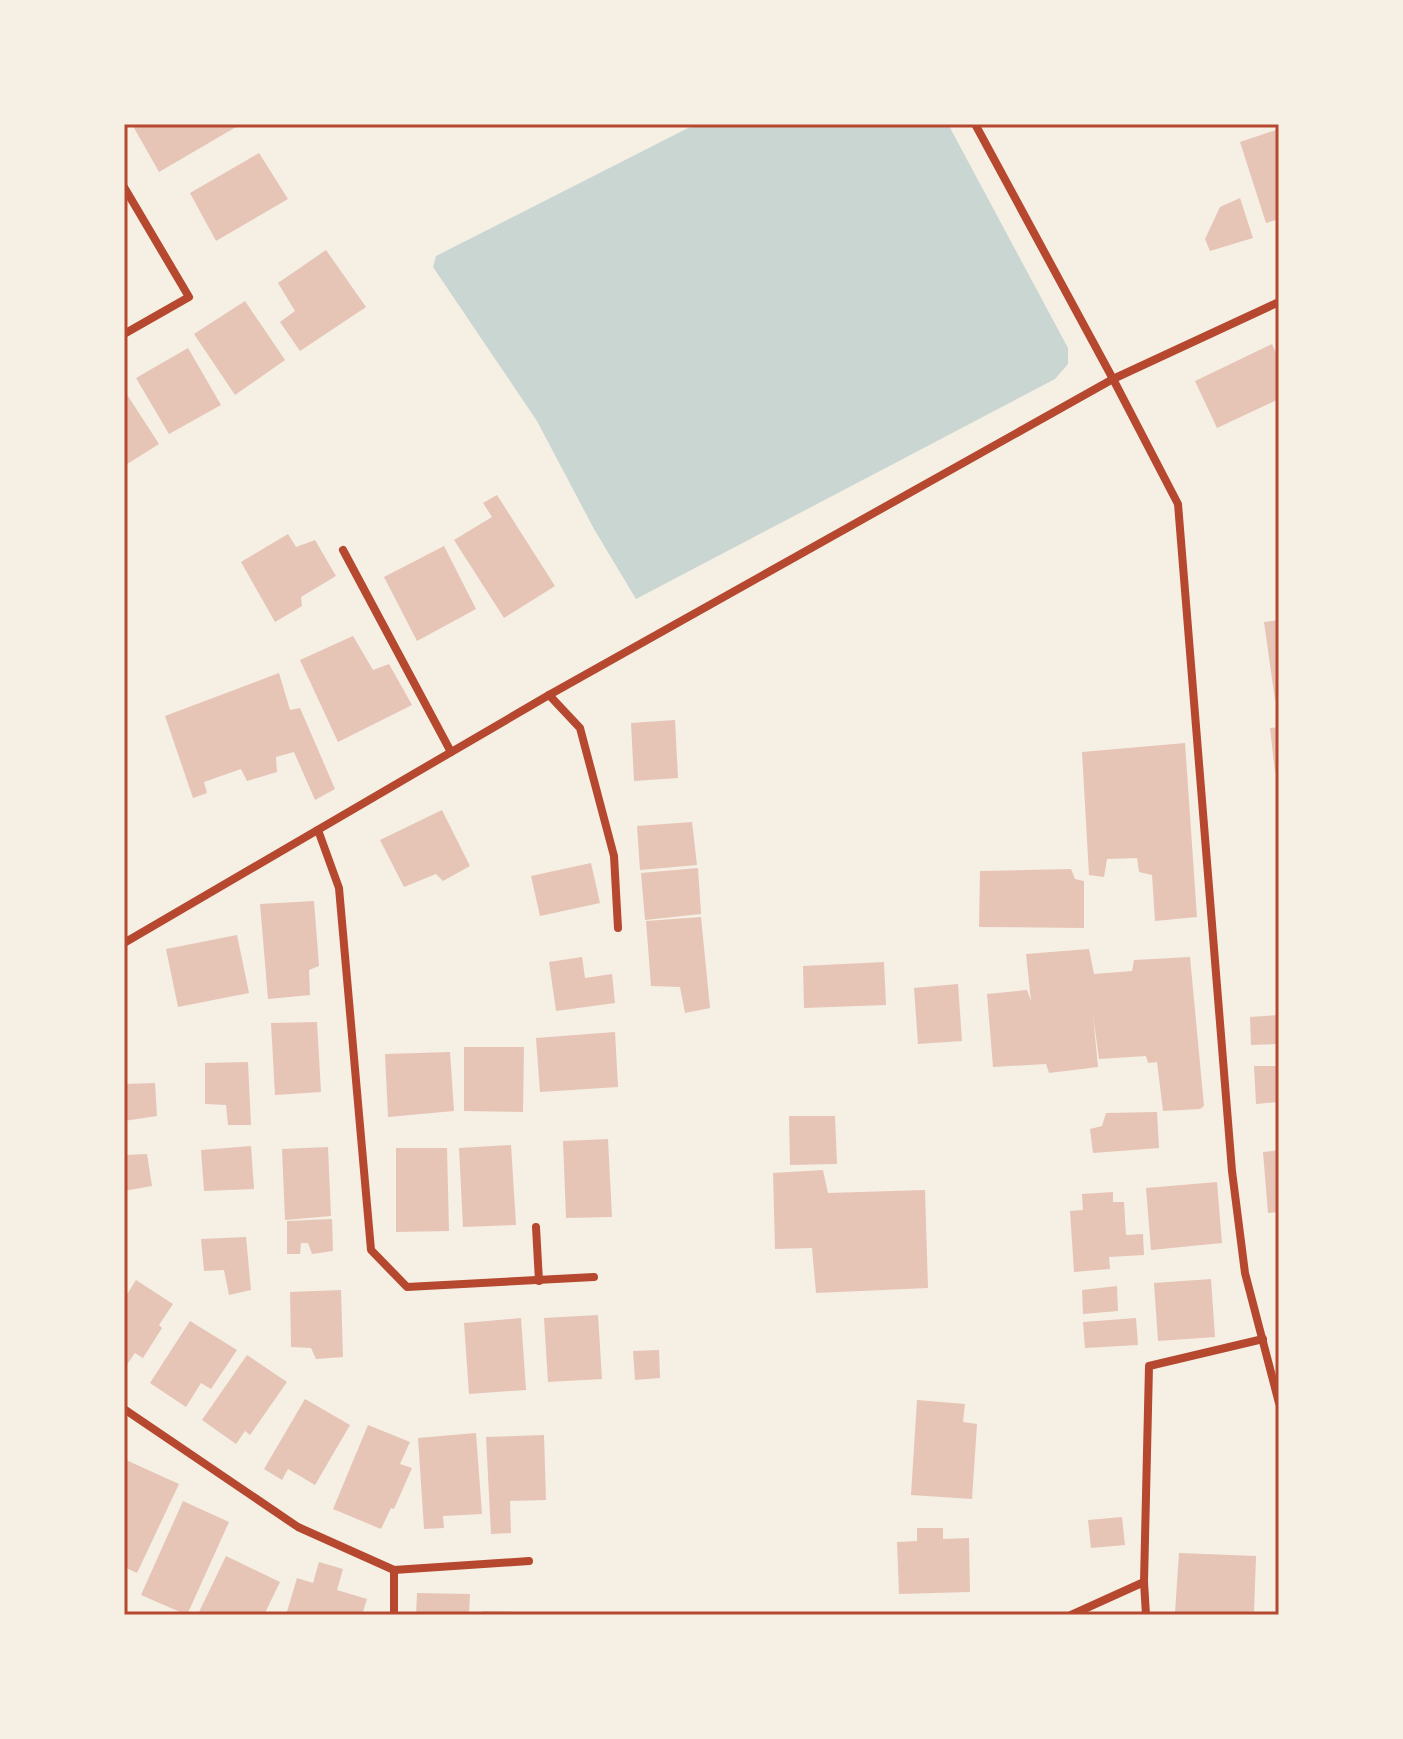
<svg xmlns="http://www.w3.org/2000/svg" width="1403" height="1739" viewBox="0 0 1403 1739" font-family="'Golos Text',sans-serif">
	<rect width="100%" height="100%" fill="#f6efe4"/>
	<!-- water -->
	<polygon fill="#c9d6d2" points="696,124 948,124 1068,348 1068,364 1055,379 636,599 594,529 537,421 433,267 436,256"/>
	<!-- building -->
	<g fill="#e6c5b7">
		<polygon points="136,124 234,124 236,127 159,172 133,126"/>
		<polygon points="1279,129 1279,219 1266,223 1240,142"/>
		<polygon points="259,153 288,199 216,241 190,193"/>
		<polygon points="1240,198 1253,238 1210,251 1205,239 1220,207"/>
		<polygon points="326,250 366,307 300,351 280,322 295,311 278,283"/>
		<polygon points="245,301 285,360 235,395 194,334"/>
		<polygon points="1272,344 1279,359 1279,399 1217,428 1195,381"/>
		<polygon points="188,348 221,405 169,434 136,378"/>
		<polygon points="124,390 159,444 124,466"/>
		<polygon points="497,495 555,586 504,618 454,540 492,517 483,503"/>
		<polygon points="288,534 296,547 315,540 336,576 301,597 302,606 275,622 241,562"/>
		<polygon points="444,546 476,609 417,641 384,577"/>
		<polygon points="1279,620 1279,699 1275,700 1264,622"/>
		<polygon points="353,636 373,670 389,664 412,705 338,742 300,660"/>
		<polygon points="279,673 290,710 300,708 335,789 315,800 294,752 276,757 277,772 247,781 241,769 204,782 207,793 193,798 165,716"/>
		<polygon points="675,720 678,778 634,781 631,723"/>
		<polygon points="1279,727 1279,771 1275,772 1270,728"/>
		<polygon points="1185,743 1197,917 1155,921 1152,875 1139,872 1137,858 1107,859 1104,877 1089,875 1082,752"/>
		<polygon points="442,810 470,866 443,881 436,874 404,887 380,840"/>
		<polygon points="692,822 697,865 640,870 637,826"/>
		<polygon points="591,863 600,903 540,916 531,876"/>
		<polygon points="698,868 701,914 645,920 641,873"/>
		<polygon points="1071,869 1075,879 1084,881 1084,928 979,927 980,871"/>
		<polygon points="314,901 319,966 309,970 310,995 268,999 260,904"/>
		<polygon points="701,917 710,1008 685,1013 680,987 651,986 646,921"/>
		<polygon points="237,935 249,993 178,1007 166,949"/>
		<polygon points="1089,949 1094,974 1132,971 1134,960 1190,957 1204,1106 1200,1109 1163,1111 1157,1062 1148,1063 1146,1056 1099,1059 1093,1015 1098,1067 1049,1073 1046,1064 993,1067 987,994 1027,990 1031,1001 1026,954"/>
		<polygon points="582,957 585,978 612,974 615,1003 556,1011 549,962"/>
		<polygon points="884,962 886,1005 804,1008 803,966"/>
		<polygon points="958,984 962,1041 918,1044 914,988"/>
		<polygon points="1279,1015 1279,1044 1251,1045 1250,1017"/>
		<polygon points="317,1022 321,1092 275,1095 271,1023"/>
		<polygon points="615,1032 618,1087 540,1092 536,1038"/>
		<polygon points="464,1047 524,1047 523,1112 464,1111"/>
		<polygon points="450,1052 454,1111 388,1117 385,1054"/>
		<polygon points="248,1062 251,1125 228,1125 226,1105 205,1104 205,1063"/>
		<polygon points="1254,1066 1279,1066 1279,1102 1256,1104"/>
		<polygon points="155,1083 157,1116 124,1121 124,1084"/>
		<polygon points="1157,1112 1159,1148 1093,1153 1090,1129 1102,1126 1106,1113"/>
		<polygon points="789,1116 835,1116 837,1164 790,1165"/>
		<polygon points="608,1139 612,1217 566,1218 563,1141"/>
		<polygon points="511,1145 516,1225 463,1227 459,1148"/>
		<polygon points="251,1146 254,1189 204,1191 201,1150"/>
		<polygon points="328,1147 331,1216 285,1220 282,1149"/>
		<polygon points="396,1148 447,1148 449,1231 396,1232"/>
		<polygon points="1279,1150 1279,1212 1268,1213 1263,1152"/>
		<polygon points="147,1154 152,1186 124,1191 124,1155"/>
		<polygon points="823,1170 828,1193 925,1190 928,1288 816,1293 812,1248 775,1249 773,1173"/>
		<polygon points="1217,1182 1222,1243 1151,1250 1146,1188"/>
		<polygon points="1113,1192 1113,1202 1124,1202 1126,1235 1143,1234 1144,1255 1109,1257 1110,1269 1074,1272 1070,1211 1083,1210 1082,1194"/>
		<polygon points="332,1219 333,1251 312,1254 308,1243 301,1243 300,1254 287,1254 287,1221"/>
		<polygon points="246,1237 251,1290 229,1295 224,1270 204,1271 201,1239"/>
		<polygon points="1211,1279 1215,1337 1158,1341 1154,1283"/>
		<polygon points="136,1280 173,1304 159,1325 162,1328 143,1358 135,1353 124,1369 124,1299"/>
		<polygon points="1117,1286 1118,1311 1083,1314 1082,1290"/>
		<polygon points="341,1290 343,1357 316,1359 311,1348 291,1347 290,1292"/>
		<polygon points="598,1315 602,1379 548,1382 544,1318"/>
		<polygon points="521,1318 526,1390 469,1394 464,1323"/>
		<polygon points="1136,1318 1138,1345 1085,1348 1083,1322"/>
		<polygon points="190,1321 237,1350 211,1389 201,1383 186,1407 150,1383"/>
		<polygon points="659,1350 660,1378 635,1380 633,1351"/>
		<polygon points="247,1355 287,1382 250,1435 245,1431 236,1444 202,1420"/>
		<polygon points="305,1399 350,1425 315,1485 288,1469 282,1480 264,1469"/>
		<polygon points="917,1400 965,1404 963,1422 977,1424 972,1499 911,1495"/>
		<polygon points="368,1425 410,1442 400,1464 412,1468 394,1509 391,1508 381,1529 333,1509"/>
		<polygon points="476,1433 482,1514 443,1516 444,1528 424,1529 418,1438"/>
		<polygon points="544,1435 546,1500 510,1501 511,1533 491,1534 486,1437"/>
		<polygon points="126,1460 179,1484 137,1573 124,1567 124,1465"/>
		<polygon points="183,1501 229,1522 187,1615 141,1595"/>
		<polygon points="1122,1517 1125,1545 1091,1548 1088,1520"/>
		<polygon points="917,1528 943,1528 943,1539 969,1538 970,1592 899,1594 897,1542 917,1541"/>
		<polygon points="1179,1553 1256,1556 1254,1613 1175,1612"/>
		<polygon points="226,1556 280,1582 264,1615 205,1615 199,1612"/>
		<polygon points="319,1562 343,1569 337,1590 367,1599 362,1615 286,1615 297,1578 313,1583"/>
		<polygon points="417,1593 470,1594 469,1615 416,1615"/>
		<polygon points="483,1611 523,1612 523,1615 483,1615"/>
	</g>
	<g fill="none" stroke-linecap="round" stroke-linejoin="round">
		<!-- minor -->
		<g stroke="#b5482f" stroke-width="8">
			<polyline points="975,124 1113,379 1178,504 1232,1171 1245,1273 1279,1403"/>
			<polyline points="124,187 189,297 124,334"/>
			<polyline points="343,550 451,752"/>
			<polyline points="549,695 580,728 614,856 618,928"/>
			<polyline points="318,830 339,888 371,1250 407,1287 594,1277"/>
			<polyline points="124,943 549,695 1113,379 1279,302"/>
			<polyline points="536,1227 539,1281"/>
			<polyline points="124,1409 298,1527 394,1570 529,1561"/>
			<polyline points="394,1570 394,1615"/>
			<polyline points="1071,1615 1144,1582"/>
			<polyline points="1146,1615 1144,1582 1149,1366 1263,1339"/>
		</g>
	</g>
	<!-- border -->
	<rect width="1403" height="1739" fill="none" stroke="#f6efe4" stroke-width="252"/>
	<rect x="126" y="126" width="1151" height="1487" fill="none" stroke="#b5482f" stroke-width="3"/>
</svg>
